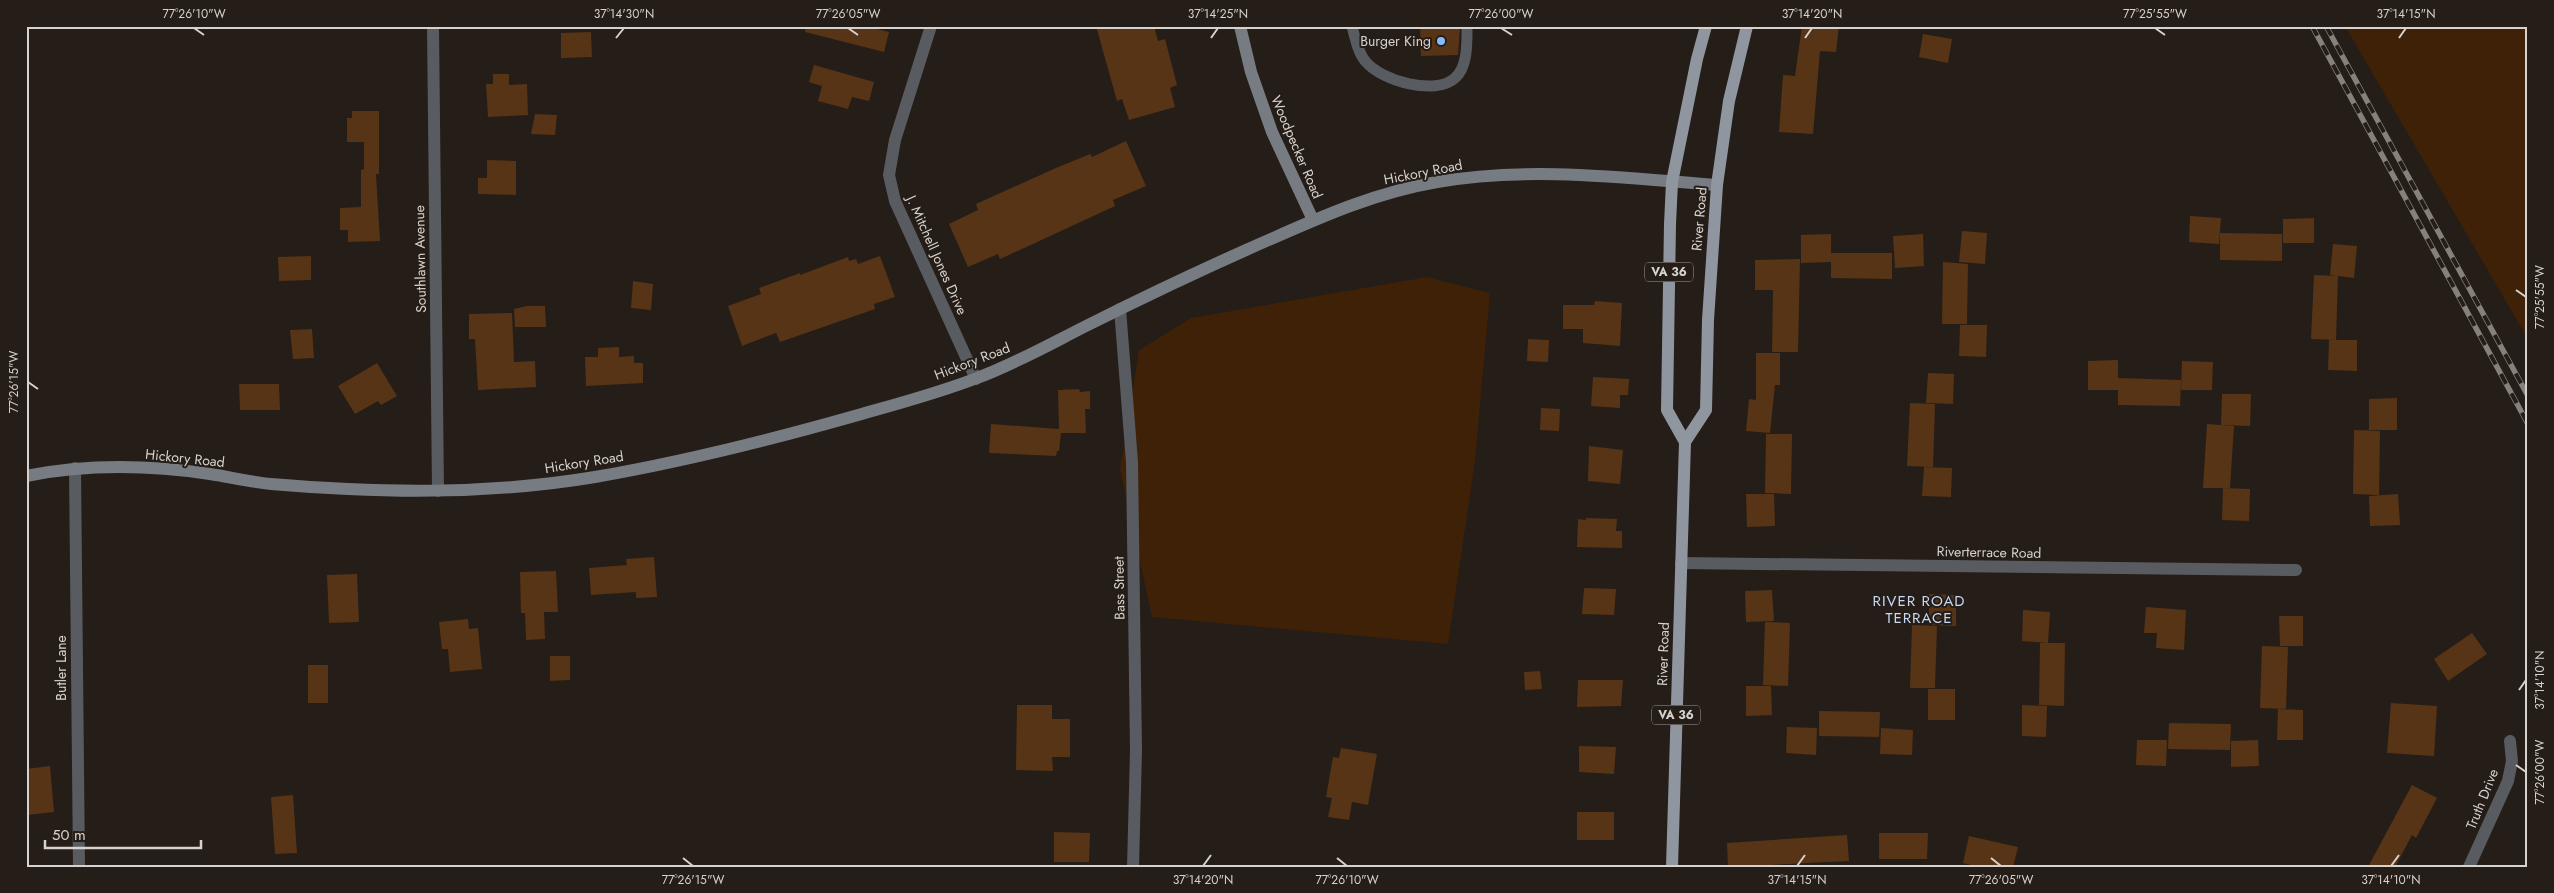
<svg xmlns="http://www.w3.org/2000/svg" width="2554" height="893" viewBox="0 0 2554 893" font-family="Jost,sans-serif">
	<rect width="100%" height="100%" fill="#251d17"/>
	<!-- green -->
	<g fill="#3e2107">
		<polygon points="2345,26 2528,26 2528,339"/>
		<polygon points="1427,277 1490,293 1475,461 1448,644 1152,617 1120,469 1139,350 1191,318"/>
	</g>
	<!-- building -->
	<g fill="#573416">
		<polygon points="806,26 878,26 877,29 889,32 884,52 805,32"/>
		<polygon points="1096,26 1154,26 1158,41 1165,39 1177,85 1170,88 1175,107 1129,120 1122,99 1117,101"/>
		<polygon points="1420,26 1460,26 1458,55 1421,56"/>
		<polygon points="1802,26 1839,26 1836,52 1820,51 1813,134 1779,132 1783,75 1795,76"/>
		<polygon points="591,32 592,57 561,58 561,33"/>
		<polygon points="1923,34 1952,39 1948,63 1919,57"/>
		<polygon points="814,65 874,82 869,101 852,97 848,109 818,101 822,86 809,82"/>
		<polygon points="493,74 509,74 509,85 527,84 528,115 488,117 486,84 493,84"/>
		<polygon points="352,111 379,111 379,174 376,174 380,241 348,242 348,230 340,230 340,208 361,207 361,170 364,169 364,142 347,142 347,118 352,118"/>
		<polygon points="535,114 557,115 555,135 531,134"/>
		<polygon points="1126,141 1146,186 1113,200 1115,206 1035,243 1000,259 998,254 968,267 949,224 978,210 976,204 1056,168 1090,154 1092,157"/>
		<polygon points="487,160 516,161 516,195 478,194 478,178 487,178"/>
		<polygon points="2190,216 2221,218 2219,244 2189,242"/>
		<polygon points="2314,218 2314,243 2283,243 2283,219"/>
		<polygon points="1962,231 1987,233 1985,264 1959,262"/>
		<polygon points="2220,233 2282,234 2282,261 2220,260"/>
		<polygon points="1831,234 1831,253 1892,253 1892,279 1831,278 1831,262 1801,263 1801,235"/>
		<polygon points="1923,234 1924,266 1895,268 1893,236"/>
		<polygon points="2333,244 2357,246 2354,278 2338,276 2336,340 2311,339 2314,275 2336,276 2330,275"/>
		<polygon points="311,256 311,280 279,281 278,257"/>
		<polygon points="880,256 895,297 874,304 875,309 780,342 776,333 742,346 728,306 761,294 759,288 800,273 800,275 848,257 849,261 856,259 858,264"/>
		<polygon points="1800,259 1798,352 1772,352 1773,290 1755,290 1755,260"/>
		<polygon points="1943,262 1968,264 1967,324 1942,324"/>
		<polygon points="633,281 653,284 651,310 631,308"/>
		<polygon points="1595,301 1622,303 1620,346 1583,343 1583,329 1563,329 1563,305 1594,305"/>
		<polygon points="527,306 545,306 546,327 515,327 514,309"/>
		<polygon points="512,313 514,362 535,361 536,387 478,390 475,339 469,339 469,314"/>
		<polygon points="1960,325 1987,325 1986,357 1959,356"/>
		<polygon points="312,329 314,358 293,359 290,330"/>
		<polygon points="1528,339 1549,340 1548,362 1527,361"/>
		<polygon points="2329,340 2357,340 2357,371 2328,370"/>
		<polygon points="619,347 619,357 634,356 634,363 643,363 643,383 586,386 585,357 598,357 598,348"/>
		<polygon points="1756,353 1780,353 1780,385 1775,385 1770,433 1746,431 1749,399 1756,400"/>
		<polygon points="2118,360 2118,387 2118,378 2181,380 2180,406 2118,405 2118,390 2088,390 2088,361"/>
		<polygon points="2182,361 2213,362 2212,390 2181,390"/>
		<polygon points="377,363 397,396 381,405 378,401 355,414 338,386"/>
		<polygon points="1928,373 1954,374 1953,404 1926,403"/>
		<polygon points="1593,377 1629,379 1628,395 1620,395 1620,408 1591,406"/>
		<polygon points="239,384 279,384 280,410 240,410"/>
		<polygon points="1079,389 1080,392 1090,391 1090,409 1085,409 1086,433 1061,433 1059,451 1057,451 1056,456 989,453 991,424 1059,429 1058,390"/>
		<polygon points="2222,394 2251,394 2250,426 2221,425"/>
		<polygon points="2397,398 2397,430 2369,430 2369,399"/>
		<polygon points="1910,403 1935,404 1933,467 1907,466"/>
		<polygon points="1541,408 1560,409 1559,431 1540,430"/>
		<polygon points="2207,424 2234,426 2230,488 2203,488"/>
		<polygon points="2354,430 2380,431 2379,495 2353,494"/>
		<polygon points="1766,434 1792,434 1791,494 1765,493"/>
		<polygon points="1589,446 1623,450 1620,484 1588,481"/>
		<polygon points="1924,467 1952,468 1951,497 1922,496"/>
		<polygon points="2223,488 2250,489 2249,521 2222,520"/>
		<polygon points="1746,494 1774,494 1775,526 1747,527"/>
		<polygon points="2398,494 2400,525 2370,526 2369,496"/>
		<polygon points="1586,518 1617,519 1616,531 1622,531 1622,548 1577,547 1578,519 1586,520"/>
		<polygon points="654,557 657,597 636,598 636,592 591,595 589,568 627,565 626,559"/>
		<polygon points="556,571 558,612 544,612 545,639 526,640 525,613 521,613 520,572"/>
		<polygon points="357,574 359,622 329,623 327,575"/>
		<polygon points="1584,588 1616,589 1614,615 1582,614"/>
		<polygon points="1772,590 1774,621 1746,622 1745,591"/>
		<polygon points="1929,594 1956,595 1956,626 1929,625"/>
		<polygon points="2146,607 2186,610 2184,650 2156,648 2157,633 2144,633"/>
		<polygon points="2023,610 2050,612 2048,643 2022,641"/>
		<polygon points="2279,616 2303,616 2303,646 2280,646"/>
		<polygon points="468,619 469,629 478,628 482,669 450,672 448,649 442,649 439,622"/>
		<polygon points="1765,622 1790,623 1788,686 1763,685"/>
		<polygon points="1912,625 1937,626 1935,688 1910,688"/>
		<polygon points="2472,633 2487,654 2448,681 2434,659"/>
		<polygon points="2040,643 2065,643 2064,706 2039,705"/>
		<polygon points="2262,646 2288,647 2286,709 2260,708"/>
		<polygon points="550,656 570,656 570,680 550,681"/>
		<rect x="308" y="665" width="20" height="38"/>
		<polygon points="1540,671 1542,689 1525,690 1524,672"/>
		<polygon points="1578,680 1623,680 1621,706 1577,707"/>
		<polygon points="1746,686 1771,686 1772,715 1746,716"/>
		<rect x="1928" y="689" width="27" height="31"/>
		<polygon points="2391,703 2437,706 2434,756 2387,753"/>
		<polygon points="1017,705 1052,705 1052,719 1070,719 1070,757 1052,757 1053,771 1016,770"/>
		<polygon points="2022,705 2047,706 2046,737 2022,736"/>
		<polygon points="2278,709 2303,710 2303,740 2277,740"/>
		<polygon points="1819,711 1880,712 1879,737 1819,736"/>
		<polygon points="2169,723 2231,724 2230,750 2168,749"/>
		<polygon points="1787,727 1817,728 1816,755 1786,753"/>
		<polygon points="1881,728 1913,730 1912,755 1880,754"/>
		<polygon points="2137,740 2167,740 2166,766 2136,765"/>
		<polygon points="2258,740 2259,766 2231,767 2231,741"/>
		<polygon points="1579,746 1616,747 1614,774 1579,772"/>
		<polygon points="1341,748 1377,754 1368,805 1352,802 1349,820 1328,817 1332,798 1326,797 1333,757 1339,758"/>
		<polygon points="50,766 54,812 26,815 26,769"/>
		<polygon points="2412,785 2437,798 2416,838 2412,835 2395,867 2368,867"/>
		<polygon points="293,795 297,853 275,854 271,797"/>
		<rect x="1577" y="812" width="37" height="28"/>
		<polygon points="1054,832 1090,833 1089,862 1054,862"/>
		<polygon points="1879,833 1928,833 1927,859 1879,859"/>
		<polygon points="1847,835 1849,861 1728,867 1727,843"/>
		<polygon points="1969,836 2018,847 2013,867 1979,867 1963,863"/>
	</g>
	<g fill="none" stroke-linecap="round" stroke-linejoin="round">
		<!-- service -->
		<path stroke="#585b5f" stroke-width="11" d="M 1352,26 C 1355,38 1358,53 1366,62 C 1382,81 1436,96 1455,78 C 1468,67 1467,42 1467,26"/>
		<!-- minor -->
		<g stroke="#585b5f" stroke-width="12">
			<polyline points="433,26 438,491"/>
			<polyline points="931,26 895,140 889,175 895,201 976,379"/>
			<polyline points="1120,309 1132,462 1136,751 1133,867"/>
			<polyline points="75,468 79,867"/>
			<polyline points="1681,563 2296,570"/>
			<polyline points="2469,867 2508,781 2512,761 2510,741"/>
		</g>
		<!-- secondary -->
		<g stroke="#777c83" stroke-width="12">
			<polyline points="1240,26 1251,72 1272,132 1313,220"/>
			<path d="M 26,476 C 86,464 149,465 210,474 C 230,477 250,482 271,484 C 379,493 487,495 595,477 C 682,462 766,441 851,417 C 893,405 936,394 977,378 C 1015,364 1052,343 1088,325 C 1148,295 1209,266 1271,239 C 1325,215 1378,192 1437,182 C 1529,166 1625,178 1717,185"/>
		</g>
		<!-- primary -->
		<g stroke="#90969f" stroke-width="12">
			<polyline points="1685,442 1706,410 1708,320 1717,185 1729,101 1747,26"/>
			<polyline points="1672,867 1685,442 1667,410 1670,224 1672,182 1697,59 1706,26"/>
		</g>
		<defs>
			<g id="rail">
				<polyline points="2312,26 2528,424"/>
				<polyline points="2326,26 2528,396"/>
			</g>
		</defs>
		<!-- rail casing -->
		<use href="#rail" stroke="#87817c" stroke-width="5.5"/>
		<!-- rail -->
		<use href="#rail" stroke="#251d17" stroke-width="4" stroke-dasharray="11" stroke-linecap="butt"/>
	</g>
	<!-- ticks -->
	<path fill="none" stroke="#d7d2cd" stroke-width="2" d="M 194,28 L 204,35M 848,28 L 858,35M 1501,28 L 1512,35M 2155,28 L 2165,35M 616,38 L 624,28M 1211,38 L 1218,28M 1805,38 L 1812,28M 2399,38 L 2406,28M 2516,290 L 2526,297M 28,382 L 38,389M 2519,690 L 2526,680M 2516,765 L 2526,772M 683,858 L 693,866M 1337,858 L 1347,866M 1991,858 L 2001,866M 1203,866 L 1211,855M 1797,866 L 1805,855M 2391,866 L 2399,855"/>
	<!-- markers -->
	<circle fill="#89bafc" stroke="#251d17" stroke-width="2" cx="1441" cy="41" r="5"/>
	<g text-anchor="middle" stroke-width="4" stroke-linejoin="round" paint-order="stroke">
		<!-- shield labels -->
		<g fill="#251d17" stroke="#a29c96" stroke-width="1">
			<rect x="1645" y="262.5" width="48" height="19" rx="4"/>
			<rect x="1652" y="705.5" width="48" height="19" rx="4"/>
		</g>
		<g font-size="12" font-weight="bold" fill="#d7d2cd">
			<text x="1669" y="276">VA 36</text>
			<text x="1676" y="719">VA 36</text>
		</g>
		<!-- poi labels -->
		<g font-size="14" fill="#d7d2cd" stroke="#251d17" text-anchor="end">
			<text x="1431" y="46">Burger King</text>
		</g>
		<!-- street labels -->
		<g font-size="14" fill="#d7d2cd" stroke="#251d17">
			<text transform="translate(1297 147) rotate(67)" y="5">Woodpecker Road</text>
			<text transform="translate(1423 172) rotate(-11)" y="5">Hickory Road</text>
			<text transform="translate(1699 219) rotate(-85)" y="5">River Road</text>
			<text transform="translate(937 255) rotate(66)" y="5">J. Mitchell Jones Drive</text>
			<text transform="translate(420 259) rotate(-91)" y="5">Southlawn Avenue</text>
			<text transform="translate(972 361) rotate(-21)" y="5">Hickory Road</text>
			<text transform="translate(185 458) rotate(6)" y="5">Hickory Road</text>
			<text transform="translate(584 462) rotate(-9)" y="5">Hickory Road</text>
			<text transform="translate(1989 552) rotate(1)" y="5">Riverterrace Road</text>
			<text transform="translate(1119 588) rotate(-91)" y="5">Bass Street</text>
			<text transform="translate(1663 654) rotate(-88)" y="5">River Road</text>
			<text transform="translate(61 668) rotate(-90)" y="5">Butler Lane</text>
			<text transform="translate(2482 799) rotate(-68)" y="5">Truth Drive</text>
		</g>
		<!-- neighbourhood labels -->
		<g font-size="15" letter-spacing="1" fill="#c7d9f3" stroke="#251d17">
			<text x="1919" y="606">RIVER ROAD<tspan x="1919" dy="17">TERRACE</tspan></text>
		</g>
	</g>
	<!-- border -->
	<rect width="2554" height="893" fill="none" stroke="#251d17" stroke-width="55"/>
	<!-- scale -->
	<path d="M45 840v8h156v-8" fill="none" stroke="#d7d2cd" stroke-width="2.5"/>
	<text x="52" y="840" font-size="15" fill="#d7d2cd" stroke="#251d17" stroke-width="4" paint-order="stroke">50 m</text>
	<rect x="28" y="28" width="2498" height="838" fill="none" stroke="#d7d2cd" stroke-width="2"/>
	<g font-size="12" text-anchor="middle" fill="#d7d2cd">
		<text x="194" y="18">77°26'10"W</text>
		<text x="624" y="18">37°14'30"N</text>
		<text x="848" y="18">77°26'05"W</text>
		<text x="1218" y="18">37°14'25"N</text>
		<text x="1501" y="18">77°26'00"W</text>
		<text x="1812" y="18">37°14'20"N</text>
		<text x="2155" y="18">77°25'55"W</text>
		<text x="2406" y="18">37°14'15"N</text>
		<text transform="translate(2540 297) rotate(-90)" y="4">77°25'55"W</text>
		<text transform="translate(14 382) rotate(-90)" y="4">77°26'15"W</text>
		<text transform="translate(2540 680) rotate(-90)" y="4">37°14'10"N</text>
		<text transform="translate(2540 772) rotate(-90)" y="4">77°26'00"W</text>
		<text x="693" y="884">77°26'15"W</text>
		<text x="1203" y="884">37°14'20"N</text>
		<text x="1347" y="884">77°26'10"W</text>
		<text x="1797" y="884">37°14'15"N</text>
		<text x="2001" y="884">77°26'05"W</text>
		<text x="2391" y="884">37°14'10"N</text>
	</g>
</svg>
